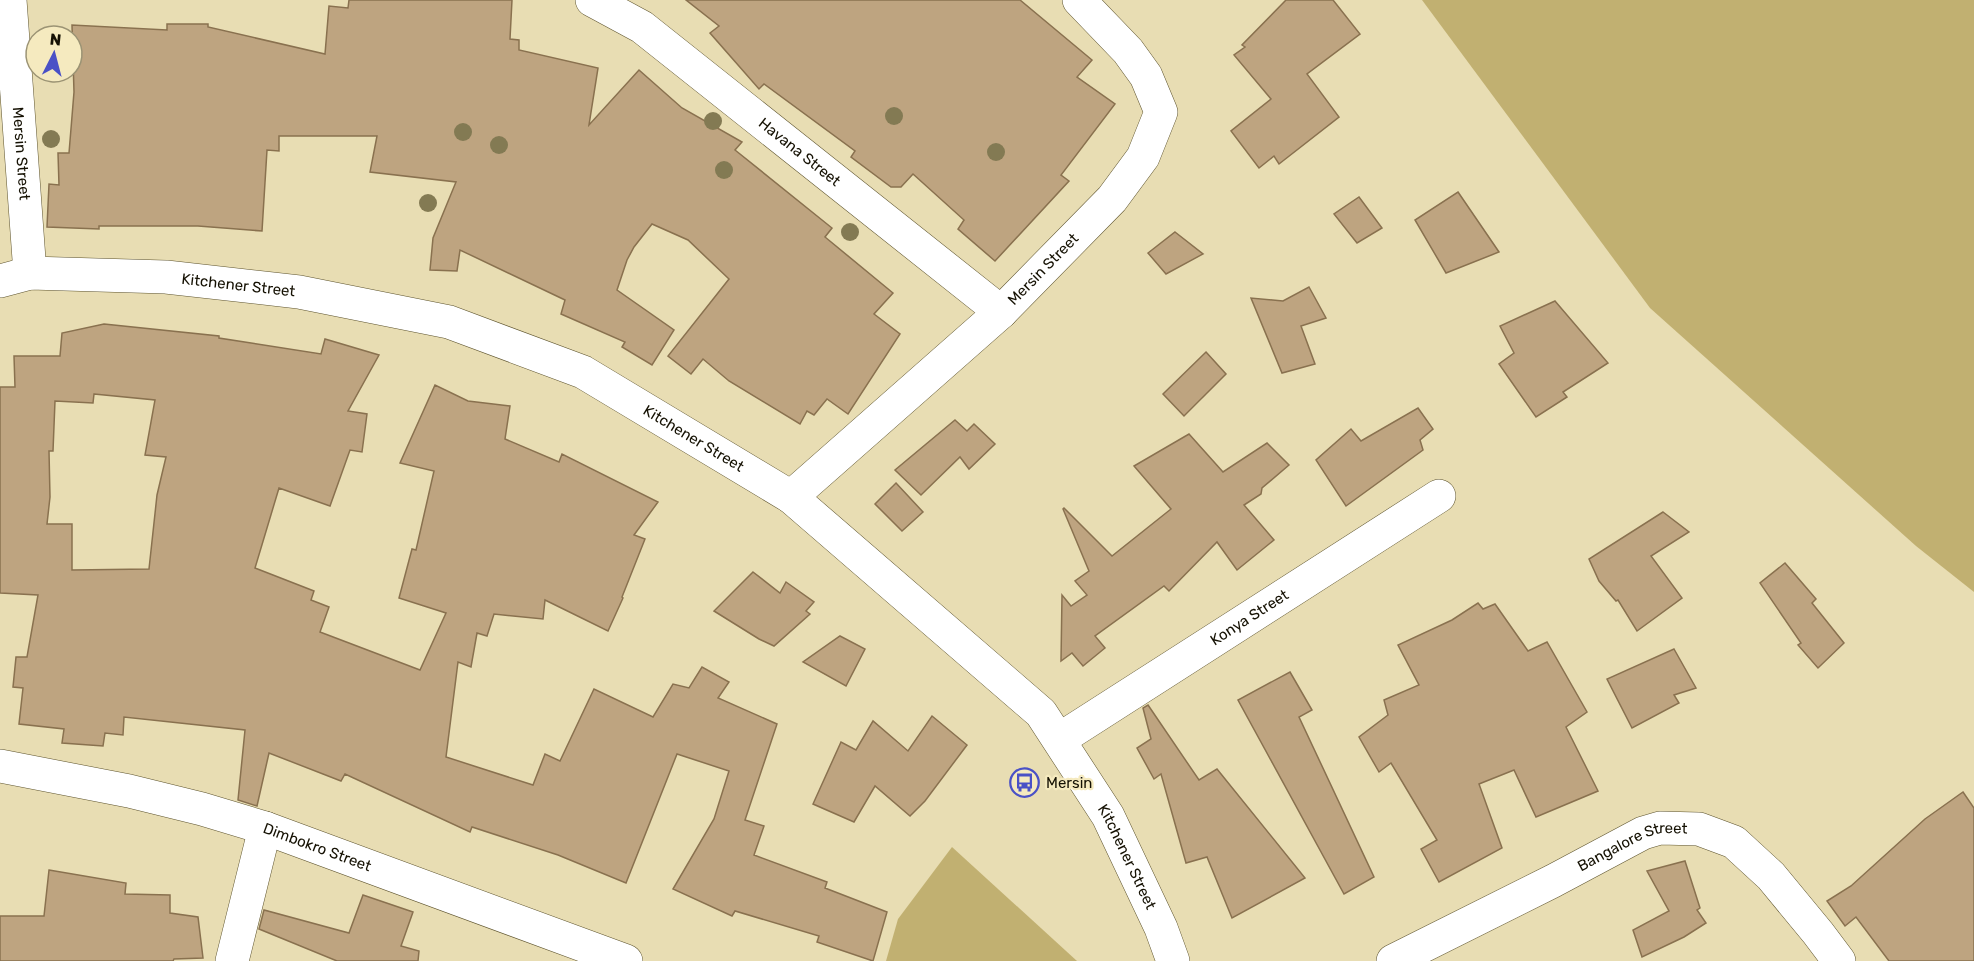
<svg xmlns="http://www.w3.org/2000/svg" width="1974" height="961" viewBox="0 0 1974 961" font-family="Rubik,sans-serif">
	<rect width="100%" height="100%" fill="#e8ddb3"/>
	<!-- green -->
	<g fill="#c1b071">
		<polygon points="1422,0 1974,0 1974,592 1916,546 1650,308"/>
		<polygon points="952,847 1077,961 886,961 898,919"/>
	</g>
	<!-- building -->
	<g fill="#bea480" stroke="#89714f" stroke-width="1.5" fill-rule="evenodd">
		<polygon points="349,0 512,0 510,39 519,40 519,50 598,68 589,125 639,70 682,108 742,142 735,150 832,228 825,237 893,293 874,314 900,334 848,414 827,399 814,415 807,411 800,424 729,381 703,359 691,374 668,356 729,279 688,240 652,224 634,247 627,260 617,290 674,330 652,365 622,347 625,342 561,314 565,300 460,250 457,271 430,270 433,238 456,182 370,172 377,136 279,136 279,151 267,150 262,231 198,226 99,226 99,229 47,227 49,184 59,185 58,153 69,153 74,92 72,25 167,30 167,24 208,24 208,27 325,54 329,6 348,8"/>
		<polygon points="686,0 1020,0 1092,60 1077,77 1115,104 1061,175 1069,181 995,261 958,229 964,220 913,174 901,187 891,187 851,157 855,151 764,84 759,89 710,33 719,26"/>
		<polygon points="1286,0 1333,0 1360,34 1307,74 1339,117 1279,164 1274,156 1259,168 1231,131 1271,99 1234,55 1245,47 1242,45"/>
		<polygon points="1458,192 1499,252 1446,273 1415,220"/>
		<polygon points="1359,197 1382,228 1357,243 1334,214"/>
		<polygon points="1175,232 1203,254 1166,274 1148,253"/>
		<polygon points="1309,287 1326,318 1301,326 1315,364 1282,373 1251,298 1283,301"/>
		<polygon points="1555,301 1608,363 1563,392 1567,397 1536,417 1499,364 1514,353 1500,326"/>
		<path d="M 104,324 L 219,336 L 219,338 L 321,354 L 325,339 L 379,355 L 348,411 L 367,414 L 362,452 L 350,450 L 330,506 L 279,488 L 255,568 L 314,591 L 311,600 L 329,607 L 320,632 L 420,670 L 446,613 L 399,598 L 412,549 L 416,550 L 434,471 L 400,463 L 435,385 L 468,401 L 510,406 L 505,439 L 559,462 L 562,454 L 658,502 L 634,535 L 645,539 L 622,597 L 623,598 L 608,631 L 545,600 L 543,619 L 494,614 L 487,636 L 477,633 L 471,667 L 458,662 L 446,757 L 533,785 L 545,754 L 560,761 L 594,689 L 653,717 L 673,684 L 689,688 L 702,667 L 729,682 L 718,698 L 777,724 L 745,820 L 764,826 L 754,855 L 827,882 L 825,888 L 887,912 L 873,961 L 817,942 L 819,936 L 735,911 L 732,916 L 673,889 L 714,819 L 729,771 L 677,754 L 626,883 L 558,855 L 472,827 L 470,832 L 345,774 L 341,781 L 269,753 L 257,806 L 238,800 L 245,730 L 124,717 L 123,735 L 105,733 L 103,746 L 62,743 L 64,729 L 19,724 L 23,688 L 13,687 L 16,657 L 27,657 L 38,595 L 0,593 L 0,387 L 15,387 L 14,356 L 60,356 L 62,333 ZM 94,394 L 155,400 L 145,455 L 166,457 L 157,495 L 149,569 L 72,570 L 72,524 L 47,524 L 50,497 L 49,451 L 53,451 L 55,401 L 93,403 Z"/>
		<polygon points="1206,352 1226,374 1184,416 1163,394"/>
		<polygon points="1418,408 1433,429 1420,440 1423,450 1346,506 1316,460 1351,429 1361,441"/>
		<polygon points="955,420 967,431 974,424 995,444 969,469 960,457 921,495 895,470"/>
		<polygon points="1189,434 1223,472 1267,443 1289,465 1262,488 1261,494 1244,505 1274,540 1237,570 1217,542 1169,591 1164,586 1095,636 1105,648 1083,666 1072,653 1061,661 1062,595 1071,606 1087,595 1075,581 1089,571 1063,509 1064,508 1112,556 1171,509 1134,466"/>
		<polygon points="896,483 923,512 902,531 875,504"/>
		<polygon points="1663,512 1689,532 1651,556 1682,598 1637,631 1618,600 1616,601 1599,581 1589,559"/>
		<polygon points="1785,563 1816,599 1812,603 1844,643 1818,668 1798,645 1801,643 1760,583"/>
		<polygon points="753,572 780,593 786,582 814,602 806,611 810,614 774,646 759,639 714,611"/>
		<polygon points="1478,603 1483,609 1495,604 1528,651 1547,642 1587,712 1566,727 1598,791 1536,817 1514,770 1479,784 1502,848 1439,882 1421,849 1437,840 1391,763 1379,772 1359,737 1388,715 1384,700 1419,685 1398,645 1452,620"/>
		<polygon points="840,636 865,649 846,686 803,662"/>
		<polygon points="1674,649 1696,688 1674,695 1679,703 1632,728 1607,679"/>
		<polygon points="1290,672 1312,710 1299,717 1374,877 1344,894 1238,700"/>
		<polygon points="1148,705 1199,780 1217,769 1305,878 1232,918 1207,857 1186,863 1161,774 1154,779 1137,748 1151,739 1143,708"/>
		<polygon points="932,716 967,745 925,801 910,816 875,786 854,822 813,804 841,742 856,750 873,721 908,751"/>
		<polygon points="1963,792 1974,808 1974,961 1889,961 1856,917 1845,926 1827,901 1851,886 1925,819"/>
		<polygon points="1685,861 1700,908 1697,910 1706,923 1684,937 1642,957 1633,930 1669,911 1647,871"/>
		<polygon points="49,870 126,883 125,894 170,895 170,913 198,917 203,958 174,959 173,961 0,961 0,916 44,916"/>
		<polygon points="363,895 413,912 401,946 419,951 418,961 337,961 259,929 264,910 349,933"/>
	</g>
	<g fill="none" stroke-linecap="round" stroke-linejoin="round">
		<defs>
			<g id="street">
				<path id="s1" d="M 10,0 L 30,273"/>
				<path id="s2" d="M 592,0 L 642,27 L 1001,312"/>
				<path id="s3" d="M 0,281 L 30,273 L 166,277 L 299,292 L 449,322 L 583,372 L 791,497 L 1041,713 L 1108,816 L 1161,928 L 1173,961"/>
				<path id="s4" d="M 791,497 L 1001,312 L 1112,199 L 1143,157 L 1161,112 L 1146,76 L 1128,51 L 1079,0"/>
				<path id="s5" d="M 1060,739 L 1439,496"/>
				<path id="s6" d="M 0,766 L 129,791 L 202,809 L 265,828 L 626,961"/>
				<polyline points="232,961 265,828"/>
				<path id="s7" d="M 1393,961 L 1553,881 L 1643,833 L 1660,828 L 1699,829 L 1734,842 L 1771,876 L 1818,933 L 1839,961"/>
			</g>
		</defs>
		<!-- street casing -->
		<use href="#street" stroke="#5e542e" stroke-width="34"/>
		<!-- street -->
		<use href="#street" stroke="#fff" stroke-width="33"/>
	</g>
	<!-- trees -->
	<g fill="#837a53">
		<circle cx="894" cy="116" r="9"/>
		<circle cx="713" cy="121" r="9"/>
		<circle cx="463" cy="132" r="9"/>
		<circle cx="51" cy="139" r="9"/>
		<circle cx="499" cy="145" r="9"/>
		<circle cx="996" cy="152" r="9"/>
		<circle cx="724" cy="170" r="9"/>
		<circle cx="428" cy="203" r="9"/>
		<circle cx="850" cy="232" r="9"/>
	</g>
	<!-- icons -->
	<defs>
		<symbol id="bus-ring" viewBox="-11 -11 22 22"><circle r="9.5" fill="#f5eabf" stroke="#4a51c6" stroke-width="1.5"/><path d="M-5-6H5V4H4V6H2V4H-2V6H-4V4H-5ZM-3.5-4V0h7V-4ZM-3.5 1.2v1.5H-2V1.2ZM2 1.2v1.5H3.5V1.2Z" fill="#4a51c6"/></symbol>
	</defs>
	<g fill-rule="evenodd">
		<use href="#bus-ring" x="1008" y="766" width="33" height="33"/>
	</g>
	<g text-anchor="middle" stroke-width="4.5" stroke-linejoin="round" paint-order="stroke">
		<!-- street labels -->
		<g font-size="15" fill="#151103" stroke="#f5eabf">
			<text dy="5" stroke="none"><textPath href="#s2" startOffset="258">Havana Street</textPath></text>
			<text dy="5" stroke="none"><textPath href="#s1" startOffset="154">Mersin Street</textPath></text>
			<text dy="5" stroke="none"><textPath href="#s4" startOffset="340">Mersin Street</textPath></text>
			<text dy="5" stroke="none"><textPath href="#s3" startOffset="240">Kitchener Street</textPath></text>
			<text dy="5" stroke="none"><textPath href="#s3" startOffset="726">Kitchener Street</textPath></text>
			<text dy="5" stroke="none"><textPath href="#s5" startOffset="225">Konya Street</textPath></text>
			<text dy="5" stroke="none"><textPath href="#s6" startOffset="328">Dimbokro Street</textPath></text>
			<text dy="5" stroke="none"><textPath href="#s7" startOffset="267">Bangalore Street</textPath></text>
			<text dy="5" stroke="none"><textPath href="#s3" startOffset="1338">Kitchener Street</textPath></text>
		</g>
		<!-- poi labels -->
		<g font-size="15" fill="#151103" stroke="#f5eabf" text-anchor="start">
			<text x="1046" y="788">Mersin</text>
		</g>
	</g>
	<!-- north arrow -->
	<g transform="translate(54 54) rotate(6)"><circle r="28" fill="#f5eabf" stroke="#9b9374" stroke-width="1.5"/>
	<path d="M0-4.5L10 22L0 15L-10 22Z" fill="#4a51c6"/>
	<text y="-9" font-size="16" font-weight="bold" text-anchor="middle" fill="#151103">N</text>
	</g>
</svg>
